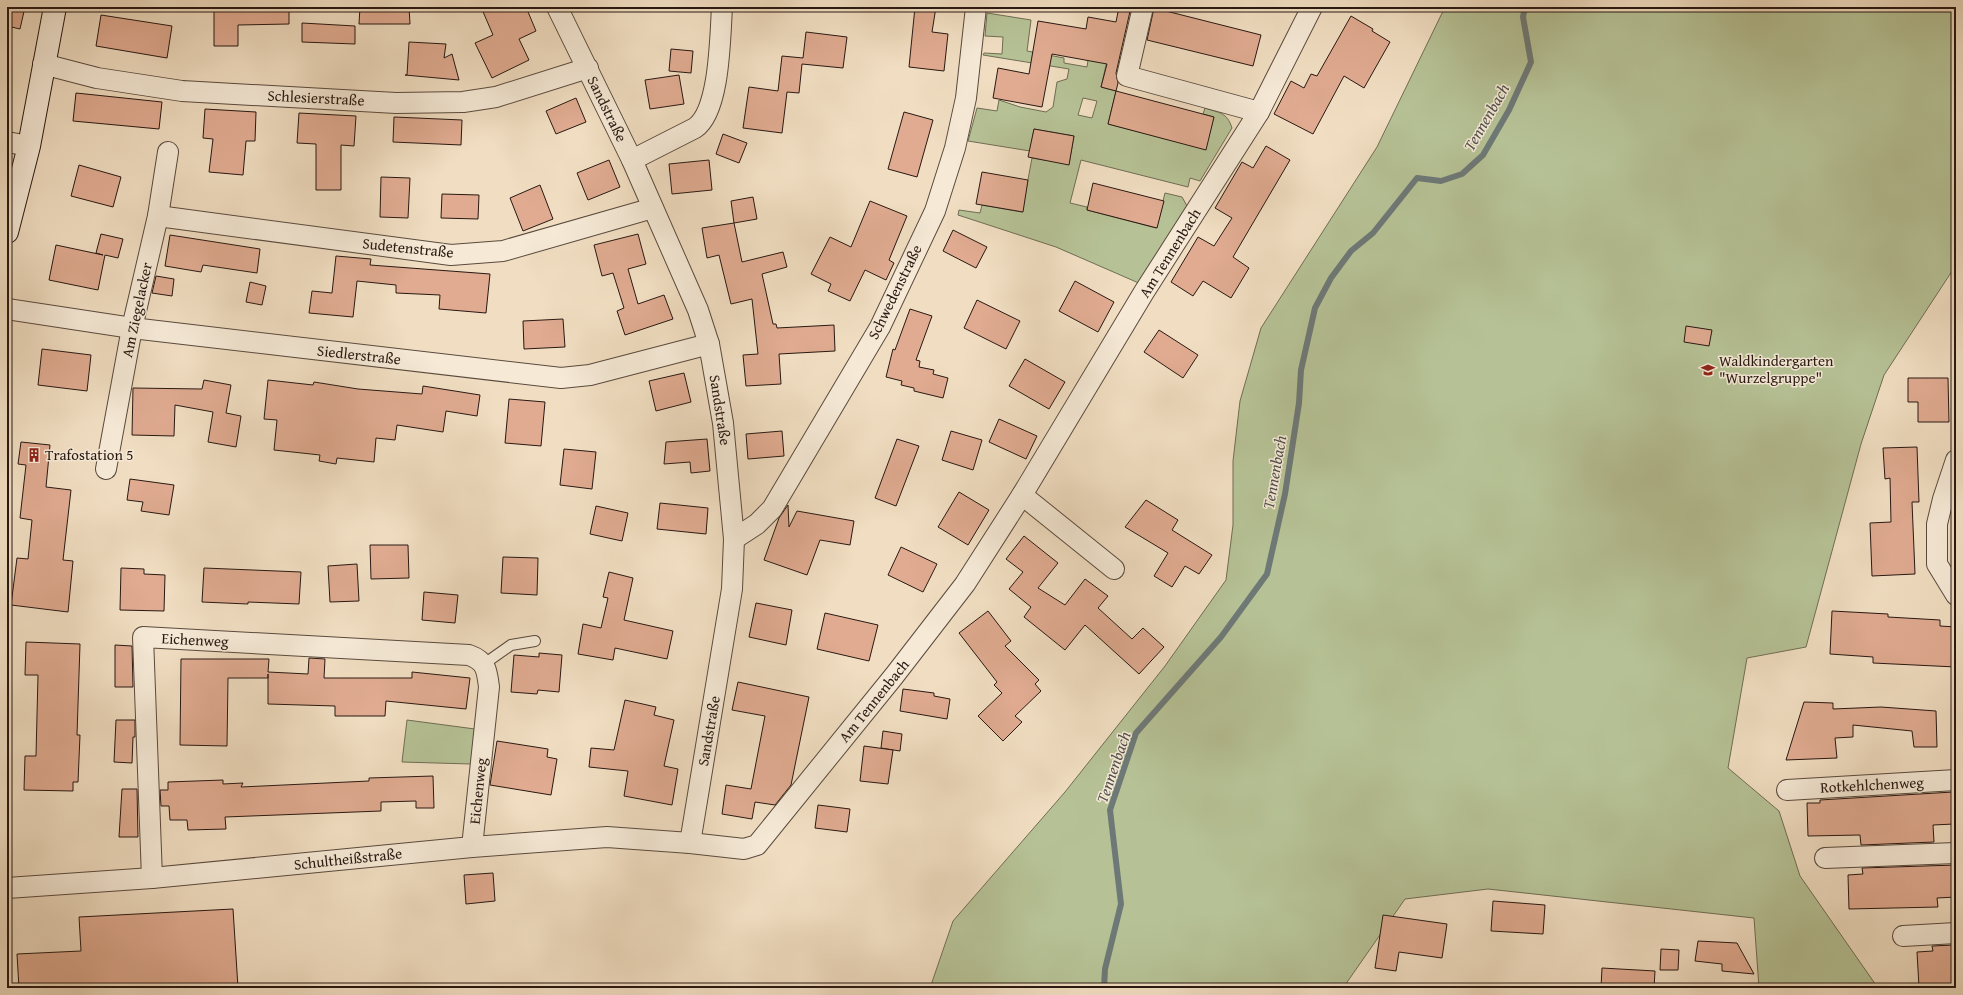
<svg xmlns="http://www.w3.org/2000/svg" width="1963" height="995" viewBox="0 0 1963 995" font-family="'Gentium Book Plus',serif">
	<rect width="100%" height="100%" fill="#f1dec2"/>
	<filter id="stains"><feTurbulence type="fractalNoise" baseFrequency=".005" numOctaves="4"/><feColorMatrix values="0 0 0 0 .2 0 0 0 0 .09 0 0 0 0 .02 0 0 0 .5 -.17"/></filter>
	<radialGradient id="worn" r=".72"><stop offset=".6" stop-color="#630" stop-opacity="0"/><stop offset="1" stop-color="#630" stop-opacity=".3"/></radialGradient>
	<!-- green -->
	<g fill="#b6c296" stroke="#6f6d54" fill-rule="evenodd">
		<polygon points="1445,7 1956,7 1956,265 1884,375 1861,444 1806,647 1747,658 1728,768 1779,811 1800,876 1878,988 1759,988 1754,918 1488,889 1405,899 1343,988 930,988 953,921 1065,792 1165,666 1226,580 1233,525 1233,461 1240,401 1261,328 1377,147"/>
		<path d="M 987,13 L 1031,20 L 1027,51 L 1064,58 L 1064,63 L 1087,67 L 1091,40 L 1112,39 L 1101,87 L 1116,91 L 1108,124 L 1205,149 L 1214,117 L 1203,114 L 1205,108 C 1219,113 1227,112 1232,128 L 1200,181 L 1190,178 L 1188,187 L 1081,160 L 1070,203 L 1087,207 L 1087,210 L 1156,228 L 1165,193 L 1182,197 L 1187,206 L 1141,284 L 1056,247 L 958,215 L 959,210 L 980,213 L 982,205 L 1022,212 L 1032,158 L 1069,164 L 1074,136 L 1034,129 L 1030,151 L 968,141 L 977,108 L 997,111 L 999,100 L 1020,107 L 1046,112 L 1053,107 L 1057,82 L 1067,79 L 1069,69 L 983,55 L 984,53 L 1002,54 L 1003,37 L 985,36 ZM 1083,98 L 1097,101 L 1092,118 L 1078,115 Z"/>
		<polygon points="407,720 475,729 471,764 402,762"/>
	</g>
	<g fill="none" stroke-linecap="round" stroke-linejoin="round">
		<!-- stream -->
		<polyline stroke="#6e7977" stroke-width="6" points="1104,988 1105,969 1121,904 1110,810 1136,733 1221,637 1267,574 1285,494 1299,403 1301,370 1315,308 1331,278 1351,251 1373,233 1417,178 1441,181 1462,174 1483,155 1509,110 1531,62 1523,17 1525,7"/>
	</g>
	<!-- building -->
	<g fill="#e0ab91" stroke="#281812">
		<polygon points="7,7 25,7 20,29 7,26"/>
		<polygon points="214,7 289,7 289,24 238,25 238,46 214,46"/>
		<polygon points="360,7 409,7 410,24 359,24"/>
		<polygon points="481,7 526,7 536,31 519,39 529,60 492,78 475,43 493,35"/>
		<polygon points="915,7 936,7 932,32 948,34 944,71 909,67"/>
		<polygon points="1119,7 1131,7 1116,73 1118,83 1116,91 1101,87 1107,64 1052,54 1042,107 993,98 998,68 1029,74 1038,21 1086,29 1088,17 1116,22"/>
		<polygon points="1154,8 1261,35 1253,66 1147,40"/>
		<polygon points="101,15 172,26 167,58 96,46"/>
		<polygon points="1351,16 1373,29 1372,31 1390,42 1364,88 1344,76 1313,134 1274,114 1291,81 1304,88 1311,74 1317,76"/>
		<polygon points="302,23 355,26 355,44 302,42"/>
		<polygon points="806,32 847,37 843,68 802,64 799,93 787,92 782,133 743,128 749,87 778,91 782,56 803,58"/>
		<polygon points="409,42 446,44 444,58 452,54 459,80 405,75 407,75"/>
		<polygon points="671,49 693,51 691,73 669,71"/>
		<polygon points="679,75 684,104 650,109 645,80"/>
		<polygon points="1116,91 1214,117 1206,150 1108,124"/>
		<polygon points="76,93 162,102 159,129 73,121"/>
		<polygon points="576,98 586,122 556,134 546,111"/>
		<polygon points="205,109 256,112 255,141 246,141 243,175 209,172 213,139 203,138"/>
		<polygon points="904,112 933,120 917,177 888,169"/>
		<polygon points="299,113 356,116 354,146 341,145 341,190 316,190 316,144 297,143"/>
		<polygon points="394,117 462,120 461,145 393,142"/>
		<polygon points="1034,129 1074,136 1069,165 1028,157"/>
		<polygon points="723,134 747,143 739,163 716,154"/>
		<polygon points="1266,146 1290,160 1233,257 1249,268 1231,298 1203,281 1193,296 1171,282 1198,237 1214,246 1232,218 1215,208 1242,162 1253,168"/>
		<polygon points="609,160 620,187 588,200 577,173"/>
		<polygon points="709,160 712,190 672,194 669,164"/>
		<polygon points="79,165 121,177 113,207 71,196"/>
		<polygon points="982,172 1028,180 1023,212 976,204"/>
		<polygon points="381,177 410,178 408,218 380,217"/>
		<polygon points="1093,183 1164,201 1157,228 1087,210"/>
		<polygon points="540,185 553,219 523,231 510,198"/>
		<polygon points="442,194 479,195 478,219 441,218"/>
		<polygon points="753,197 757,219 734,223 731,201"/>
		<polygon points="870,201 907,216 889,260 894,263 886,280 865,270 850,301 828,291 831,284 811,274 830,237 851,247"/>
		<polygon points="734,223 742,262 783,252 787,267 762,274 773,324 776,324 777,328 834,325 835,351 779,354 781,384 746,386 743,355 758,354 752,299 731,304 719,255 707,258 702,228"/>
		<polygon points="953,230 987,247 976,268 943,251"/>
		<polygon points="101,234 123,239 118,258 105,255 98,290 49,280 56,245 103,255 96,253"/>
		<polygon points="638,234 646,264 628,269 638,304 664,295 673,319 625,335 617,311 624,308 613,273 602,276 594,245"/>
		<polygon points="170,235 260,249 257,273 203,265 201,272 165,266"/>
		<polygon points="336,256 371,259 370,265 490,274 486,313 439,309 440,295 396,293 396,285 357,281 353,317 309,313 312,291 332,293"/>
		<polygon points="156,276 174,279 172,296 152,293"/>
		<polygon points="1075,281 1114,302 1098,332 1059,311"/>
		<polygon points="250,282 266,286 262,305 246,302"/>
		<polygon points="977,300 1020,321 1006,349 964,328"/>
		<polygon points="910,309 932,316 916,360 920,361 919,367 934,370 933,374 948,378 943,398 914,391 914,388 901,385 902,381 886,377 893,349 895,350"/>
		<polygon points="563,319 565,347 524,349 523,321"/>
		<polygon points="1686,326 1712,330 1709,346 1684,342"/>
		<polygon points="1159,330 1198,355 1183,378 1144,352"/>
		<polygon points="42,349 91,355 87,391 38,385"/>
		<polygon points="1025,359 1065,382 1049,409 1009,386"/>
		<polygon points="684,373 691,402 656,411 649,381"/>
		<polygon points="1908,378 1948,378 1949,422 1918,422 1918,402 1908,402"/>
		<polygon points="204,380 231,385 226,413 241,416 236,447 208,442 213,412 175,405 174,436 132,435 133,388 202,389"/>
		<polygon points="268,380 313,385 314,382 358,389 422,394 423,386 480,395 477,416 446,411 443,432 397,425 395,440 376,438 374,462 337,458 336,464 319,461 320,455 274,450 277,420 264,419"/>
		<polygon points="509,399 545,402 541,446 505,443"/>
		<polygon points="999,419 1037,436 1026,459 989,442"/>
		<polygon points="782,431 784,456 748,459 746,434"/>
		<polygon points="951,431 982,440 973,470 942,460"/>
		<polygon points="707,439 710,471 691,473 690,462 664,464 666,442"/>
		<polygon points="897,439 919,446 896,506 875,498"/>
		<polygon points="21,442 50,445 46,487 71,490 63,560 73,561 68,612 11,605 17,558 28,559 32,520 20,518 26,465 18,464"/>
		<polygon points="1917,447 1919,502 1912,502 1915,574 1872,576 1870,523 1891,522 1890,478 1885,479 1883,448"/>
		<polygon points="564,449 596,452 592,489 560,485"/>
		<polygon points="130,479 174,485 169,515 141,511 143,502 127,500"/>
		<polygon points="959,492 989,510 968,545 938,527"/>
		<polygon points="1146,500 1178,520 1172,530 1212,555 1199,574 1185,566 1172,587 1154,576 1168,553 1125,527"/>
		<polygon points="660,503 708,508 706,534 657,529"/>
		<polygon points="788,505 789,527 797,511 854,521 850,545 820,540 807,575 764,560 779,518"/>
		<polygon points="596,506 628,513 622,541 590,534"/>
		<polygon points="1024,536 1058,563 1038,588 1065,605 1085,579 1108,596 1098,608 1132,639 1143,628 1164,647 1139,674 1085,625 1065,650 1024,617 1031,607 1009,589 1023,572 1006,559"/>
		<polygon points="370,545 408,545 409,578 371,579"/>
		<polygon points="901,547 937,564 923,592 888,575"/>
		<polygon points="503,557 538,558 537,595 501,593"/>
		<polygon points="357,564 359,601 330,602 328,566"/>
		<polygon points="121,568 144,569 144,574 165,575 164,611 120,610"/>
		<polygon points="204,568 301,572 299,604 248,602 248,604 202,602"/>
		<polygon points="609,572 633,578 624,620 673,631 667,659 615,648 613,660 578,654 583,624 601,628 608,598 603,597"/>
		<polygon points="424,592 458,595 455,623 422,620"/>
		<polygon points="756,603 792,610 786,645 749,637"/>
		<polygon points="988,611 1011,641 1005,646 1039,680 1035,684 1041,691 1015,716 1022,722 1003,741 978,716 1002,693 994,685 997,682 959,633"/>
		<polygon points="1832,611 1888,614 1888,617 1940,620 1940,626 1956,627 1956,667 1873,663 1873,657 1830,654"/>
		<polygon points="825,613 878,625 869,661 817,649"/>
		<polygon points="26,642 80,644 77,735 80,735 78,782 73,782 73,791 24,790 25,756 36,756 38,675 25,675"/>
		<polygon points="115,645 132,646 133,687 115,687"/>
		<polygon points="539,653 562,655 559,692 538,690 537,694 511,692 514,655 539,657"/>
		<polygon points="309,658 325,659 324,678 412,678 412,672 470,678 466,709 386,701 385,716 335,716 335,706 268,704 268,674 268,678 228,678 227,746 180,745 181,659 269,659 268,672 308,674"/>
		<polygon points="738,682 809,697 791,785 775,805 755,802 752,819 722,814 726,785 751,789 765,716 732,710"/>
		<polygon points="903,689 934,693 934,696 950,699 947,719 900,711"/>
		<polygon points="625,700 656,707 654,715 674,720 664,766 678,769 672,805 624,796 628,771 589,767 591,748 614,750"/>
		<polygon points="1804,702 1833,703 1833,709 1881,707 1936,711 1937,747 1914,747 1912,731 1853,725 1853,737 1835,738 1837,758 1786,760"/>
		<polygon points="116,720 135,720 135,737 133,737 132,763 114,762"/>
		<polygon points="883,731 902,734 900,751 881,748"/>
		<polygon points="497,741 548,749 547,757 557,759 551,795 490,785"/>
		<polygon points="864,746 893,750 888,784 860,781"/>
		<polygon points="433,776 434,808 416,808 416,801 381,802 381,811 225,817 226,829 188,830 187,820 170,820 169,806 161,806 160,790 168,790 168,782 223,780 223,784 243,783 241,787 369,781 369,778"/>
		<polygon points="122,789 137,789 138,837 119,837"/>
		<polygon points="1953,792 1954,824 1933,825 1934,842 1861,845 1860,835 1808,836 1807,803 1820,803 1820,800"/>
		<polygon points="818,805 850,809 847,832 815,828"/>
		<polygon points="1956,865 1956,897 1937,898 1938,907 1849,909 1848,875 1863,874 1862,868"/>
		<polygon points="493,873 495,901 466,904 464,875"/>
		<polygon points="1493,901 1545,905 1543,934 1491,931"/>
		<polygon points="233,909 238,988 19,988 17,954 81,951 79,917"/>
		<polygon points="1383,915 1447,924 1442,958 1399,952 1396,971 1375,968"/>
		<polygon points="1698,941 1737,943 1754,974 1722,971 1722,964 1695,961"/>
		<polygon points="1954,945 1954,951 1956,951 1956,986 1919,987 1917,952 1933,951 1932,946"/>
		<polygon points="1661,949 1679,950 1678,970 1660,970"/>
		<polygon points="1602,968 1655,971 1654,988 1601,988"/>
	</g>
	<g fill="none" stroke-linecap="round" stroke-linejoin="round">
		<defs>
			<polyline id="lane" points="484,664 511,645 535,641"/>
			<g id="street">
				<polyline points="557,7 632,160 698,310 709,344 723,423 734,539 732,589 690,843"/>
				<polyline points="1143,7 1127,76 1259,112"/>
				<polyline points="43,64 97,78 182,91 396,103 463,102 496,97 588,68"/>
				<polyline points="7,142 29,146"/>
				<path d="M 632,160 L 695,128 C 720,111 720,37 722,7"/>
				<polyline points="158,216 451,255 503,251 653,208"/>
				<polyline points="7,309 132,328 561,378 590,375 709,344"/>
				<polyline points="1956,460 1943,499 1937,524 1937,564 1956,595"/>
				<polyline points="106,469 132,328 158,216 168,152"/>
				<polyline points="1022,495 1114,569"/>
				<polyline points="734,539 757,524 772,509 880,327 935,211 955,148 966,98 976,7"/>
				<polyline points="1787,790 1956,780"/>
				<polyline points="1825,858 1956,853"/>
				<path d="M 152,878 L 143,637 L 469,655 C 486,661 487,670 489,687 L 472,847"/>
				<polyline points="7,888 152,878 472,847 607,837 690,843 744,849 757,845 894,676 965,584 1022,495 1144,292 1259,112 1312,7"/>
				<polyline points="1903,936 1956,933"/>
			</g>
			<polyline id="secondary" points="7,232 29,146 55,7"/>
		</defs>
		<!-- lane casing -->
		<use href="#lane" stroke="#5a4a3e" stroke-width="12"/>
		<!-- street casing -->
		<use href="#street" stroke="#5a4a3e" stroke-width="22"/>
		<!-- secondary casing -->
		<use href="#secondary" stroke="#281812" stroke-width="24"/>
		<!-- lane -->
		<use href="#lane" stroke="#f6ead7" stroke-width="10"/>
		<!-- street -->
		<use href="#street" stroke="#f6ead7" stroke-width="20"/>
		<!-- secondary -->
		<use href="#secondary" stroke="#f6ead7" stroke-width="22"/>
	</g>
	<!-- icons -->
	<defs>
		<symbol id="school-bare" viewBox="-9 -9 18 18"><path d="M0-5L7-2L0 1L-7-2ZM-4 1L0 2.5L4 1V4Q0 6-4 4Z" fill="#8f2418" stroke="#f6ead7" stroke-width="2.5" paint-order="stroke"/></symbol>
		<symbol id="building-bare" viewBox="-9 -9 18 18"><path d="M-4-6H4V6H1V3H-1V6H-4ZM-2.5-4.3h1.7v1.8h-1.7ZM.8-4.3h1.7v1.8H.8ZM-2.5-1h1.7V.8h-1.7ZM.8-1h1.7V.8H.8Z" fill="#8f2418" stroke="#f6ead7" stroke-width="2.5" paint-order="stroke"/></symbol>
	</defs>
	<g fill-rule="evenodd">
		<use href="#school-bare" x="1698" y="360" width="20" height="20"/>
		<use href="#building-bare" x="24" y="445" width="20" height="20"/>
	</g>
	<g text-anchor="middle" stroke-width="3" stroke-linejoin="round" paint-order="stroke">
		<!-- street labels -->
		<g font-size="15" fill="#281812" stroke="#f6ead7">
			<text transform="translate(316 98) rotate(3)" y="5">Schlesierstraße</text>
			<text transform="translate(607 109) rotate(64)" y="5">Sandstraße</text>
			<text transform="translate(408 248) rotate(6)" y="5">Sudetenstraße</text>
			<text transform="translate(1170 253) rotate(-58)" y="5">Am Tennenbach</text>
			<text transform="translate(895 292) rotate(-64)" y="5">Schwedenstraße</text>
			<text transform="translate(137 310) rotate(-78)" y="5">Am Ziegelacker</text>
			<text transform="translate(359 355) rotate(6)" y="5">Siedlerstraße</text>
			<text transform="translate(720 410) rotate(81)" y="5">Sandstraße</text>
			<text transform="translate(195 640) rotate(3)" y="5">Eichenweg</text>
			<text transform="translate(874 701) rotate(-51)" y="5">Am Tennenbach</text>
			<text transform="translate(709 731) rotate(-80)" y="5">Sandstraße</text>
			<text transform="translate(1872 785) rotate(-3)" y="5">Rotkehlchenweg</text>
			<text transform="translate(478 791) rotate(-84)" y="5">Eichenweg</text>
			<text transform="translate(348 859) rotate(-6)" y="5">Schultheißstraße</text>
		</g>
		<!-- poi labels -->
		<g font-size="15" fill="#281812" stroke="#f6ead7" text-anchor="start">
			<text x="1719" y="366">Waldkindergarten<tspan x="1719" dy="17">"Wurzelgruppe"</tspan></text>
			<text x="45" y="460">Trafostation 5</text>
		</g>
		<!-- water labels -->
		<g font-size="16" font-style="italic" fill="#51514d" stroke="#f6ead7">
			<text transform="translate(1486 117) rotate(-60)" y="6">Tennenbach</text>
			<text transform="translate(1274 472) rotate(-80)" y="6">Tennenbach</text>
			<text transform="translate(1113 767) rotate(-71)" y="6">Tennenbach</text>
		</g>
	</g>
	<!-- margin -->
	<rect width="1963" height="995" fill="none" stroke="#f1dec2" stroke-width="24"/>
	<rect x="8" y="8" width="1947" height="979" fill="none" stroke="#281812" stroke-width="2"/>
	<rect x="12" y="12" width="1939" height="971" fill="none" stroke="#281812"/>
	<rect width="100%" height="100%" filter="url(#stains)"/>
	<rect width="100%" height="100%" fill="url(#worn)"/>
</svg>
